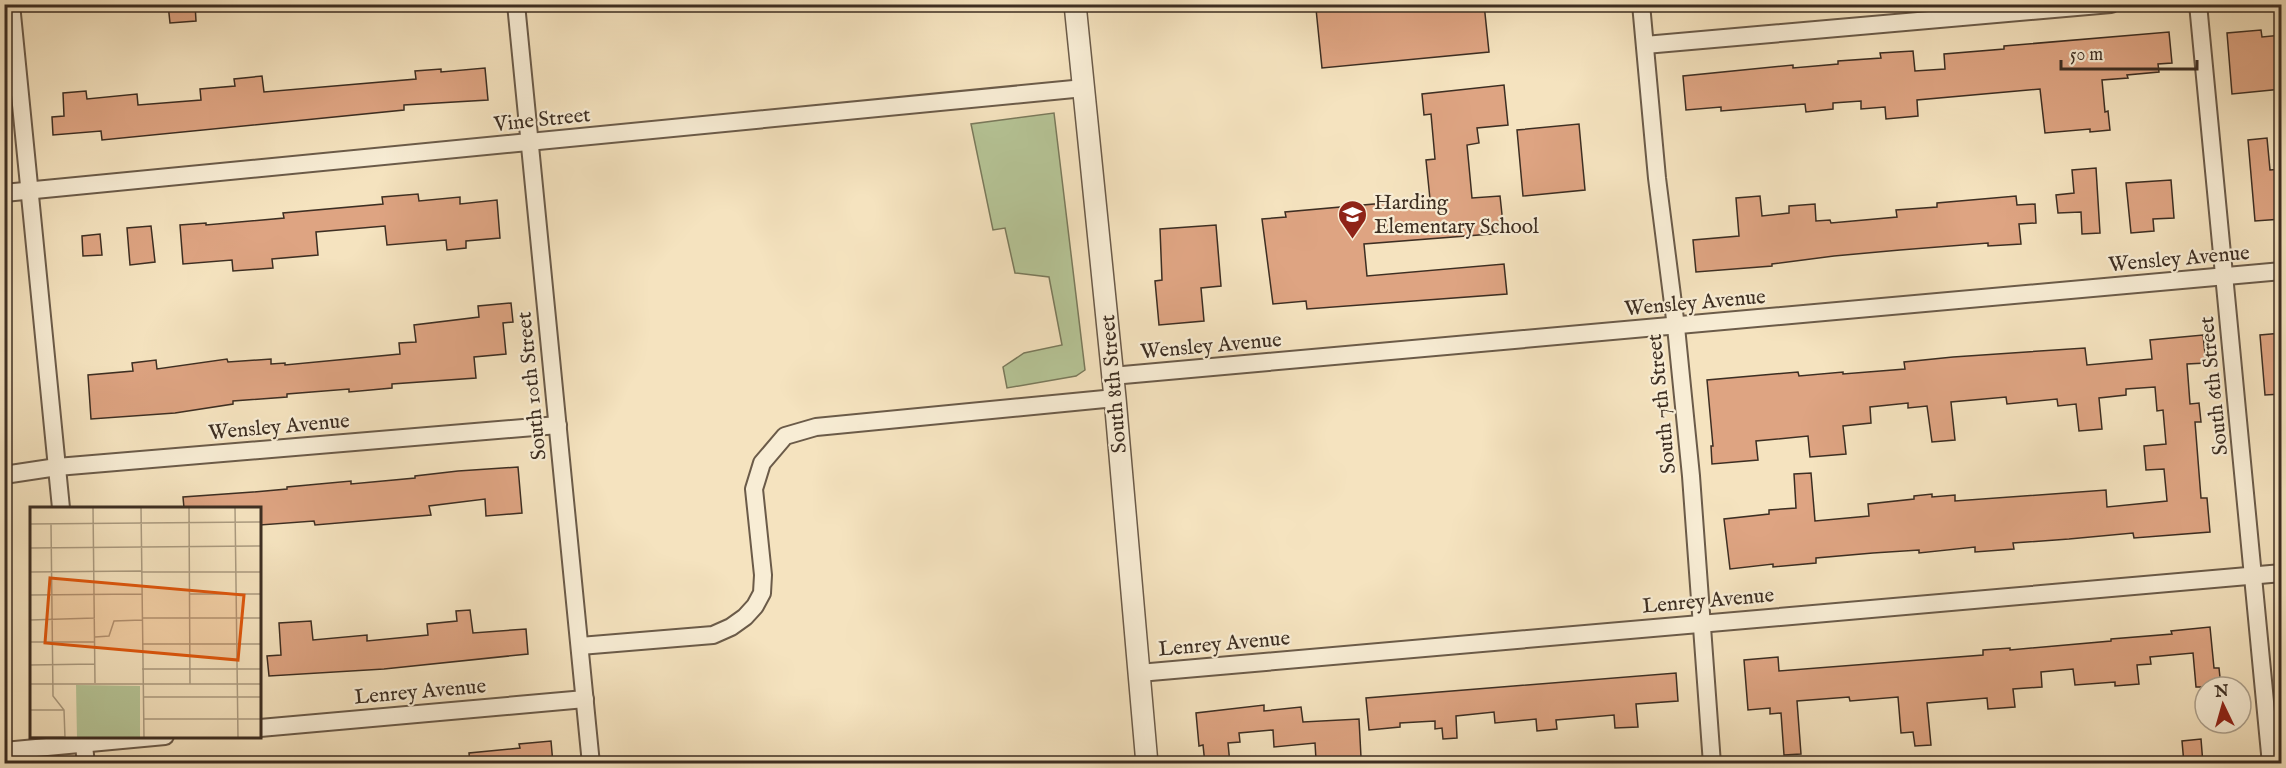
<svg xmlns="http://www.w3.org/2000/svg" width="2286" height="768" viewBox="0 0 2286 768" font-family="'IM FELL English',serif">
	<rect width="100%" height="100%" fill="#f5e3bf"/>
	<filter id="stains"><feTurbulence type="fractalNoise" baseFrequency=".00333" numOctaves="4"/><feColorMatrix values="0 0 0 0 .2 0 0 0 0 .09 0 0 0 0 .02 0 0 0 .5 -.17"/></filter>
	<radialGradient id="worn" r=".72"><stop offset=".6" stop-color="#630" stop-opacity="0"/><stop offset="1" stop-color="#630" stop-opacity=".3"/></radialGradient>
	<!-- green -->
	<polygon fill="#b6c597" stroke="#7a7a5c" stroke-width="1.5" points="1054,113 1085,370 1076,376 1007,388 1003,367 1024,353 1062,345 1049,277 1015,273 1005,228 993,230 971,124"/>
	<!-- building -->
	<g fill="#dea482" stroke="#3d2e22" stroke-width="1.5">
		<polygon points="168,4 195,4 196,21 170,23"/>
		<polygon points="1365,4 1484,4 1489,52 1322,68 1316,9"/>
		<polygon points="2261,30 2262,37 2282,35 2282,89 2232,94 2227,33"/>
		<polygon points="2169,32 2172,63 2158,64 2159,72 2127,75 2128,78 2102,80 2105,112 2108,111 2110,130 2090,132 2090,129 2045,133 2040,89 1917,100 1918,116 1886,119 1885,107 1861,109 1861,101 1833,103 1833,109 1806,112 1805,104 1721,111 1721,107 1686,110 1683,76 1793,65 1793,68 1838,64 1838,61 1881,58 1880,53 1913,51 1915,71 1945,69 1944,54 2004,49 2004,46"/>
		<polygon points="485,68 488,100 404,105 404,110 102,140 101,131 53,135 52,117 64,116 63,93 86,91 87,99 137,94 138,105 201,100 200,89 235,86 234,79 262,76 264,92 416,79 415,71 441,69 441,72"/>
		<polygon points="1504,85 1508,125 1477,128 1479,143 1467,145 1472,198 1500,196 1504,233 1364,244 1367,276 1504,264 1507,294 1307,309 1306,301 1273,304 1262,219 1286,217 1285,212 1430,199 1426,160 1435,159 1431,114 1424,115 1422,94"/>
		<polygon points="1579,124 1585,190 1523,196 1517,130"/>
		<polygon points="2267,138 2270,170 2282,169 2282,219 2255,221 2248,140"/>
		<polygon points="2096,168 2100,233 2082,234 2081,212 2058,213 2056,195 2074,193 2072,170"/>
		<polygon points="2171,180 2174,218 2153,219 2154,231 2131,233 2126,183"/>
		<polygon points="418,194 419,201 460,197 460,204 497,200 500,238 466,241 466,248 447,250 446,240 387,245 385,226 316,232 318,255 272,259 273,268 233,271 232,260 183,264 180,225 206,223 206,225 284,218 283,213 383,204 382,197"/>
		<polygon points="1760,196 1762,216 1789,213 1789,206 1815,204 1816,221 1830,220 1831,223 1897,217 1896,210 1937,207 1937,203 2016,196 2017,205 2035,204 2036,223 2019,224 2021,244 1988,246 1988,243 1900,250 1834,256 1772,264 1772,266 1696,272 1693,240 1739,236 1736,198"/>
		<polygon points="1216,225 1221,286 1201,288 1204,321 1159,325 1155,281 1162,280 1160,229"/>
		<polygon points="151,226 155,262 130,265 127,228"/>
		<polygon points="100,234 102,255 83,256 82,236"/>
		<polygon points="511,303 513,322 503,323 506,354 474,357 476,378 392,384 392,388 349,392 349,389 287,394 287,397 233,401 233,404 175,413 91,419 88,375 133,371 132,363 156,360 157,369 227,359 228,362 271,359 271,364 285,363 285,365 400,354 399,343 416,342 414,325 479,317 478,306"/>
		<polygon points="2282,333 2282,394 2265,395 2260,335"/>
		<polygon points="2203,335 2206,363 2187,364 2190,404 2199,403 2201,422 2195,422 2201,498 2207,498 2210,532 2134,538 2133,533 2069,539 2013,543 2014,549 1975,552 1975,547 1919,553 1919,550 1873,553 1816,558 1816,563 1773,567 1773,564 1730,569 1724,519 1769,514 1769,510 1796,508 1794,474 1811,473 1815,521 1869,516 1868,504 1914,499 1914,496 1932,494 1932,497 1955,495 1955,501 2106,490 2107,507 2167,501 2164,469 2146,470 2144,446 2166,444 2163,410 2157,411 2155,387 2126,389 2126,395 2099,398 2102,429 2079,431 2076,404 2058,406 2057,399 2007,404 2006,397 1951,402 1955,440 1932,442 1927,406 1908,408 1908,403 1870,407 1871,423 1843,426 1846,454 1810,457 1808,436 1756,441 1758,460 1712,464 1711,446 1713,446 1707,380 1798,372 1799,376 1843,372 1843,374 1905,369 1904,362 1953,357 2085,348 2087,365 2152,359 2150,340"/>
		<polygon points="518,467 522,513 486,516 485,499 429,506 431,515 315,525 314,521 260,525 260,508 184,508 183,497 253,492 287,489 287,487 351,481 351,484 415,478 415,476 458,471"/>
		<polygon points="470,610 473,633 526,629 528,654 384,669 269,676 267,656 281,655 279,623 311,621 313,640 367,635 367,641 428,635 427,624 457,621 456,611"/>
		<polygon points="2210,627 2214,668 2219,668 2221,687 2196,687 2193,653 2150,657 2151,664 2137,665 2139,684 2115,686 2115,682 2075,685 2073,669 2041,672 2042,687 2013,689 2015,707 1988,709 1987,698 1927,703 1931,745 1915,746 1913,732 1901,733 1898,697 1850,701 1849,697 1797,701 1801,754 1784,755 1781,713 1770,714 1770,708 1748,710 1744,660 1778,657 1779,671 1983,655 1983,650 2010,648 2010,650 2111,641 2111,639 2172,634 2171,631"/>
		<polygon points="1676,673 1678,701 1636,704 1638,727 1615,728 1614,715 1556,720 1557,729 1537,731 1536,719 1495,723 1494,712 1456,716 1457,738 1443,739 1442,728 1435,729 1435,721 1400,723 1400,727 1369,730 1366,698"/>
		<polygon points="1264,705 1264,711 1301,707 1303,722 1359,719 1361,757 1349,758 1349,764 1326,764 1326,759 1316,760 1315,743 1274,747 1273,730 1239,733 1240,742 1228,743 1230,764 1205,764 1203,745 1199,746 1196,713"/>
		<polygon points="2201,739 2203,764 2184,764 2182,741"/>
		<polygon points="551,741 553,764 470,764 469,753 520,748 519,744"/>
	</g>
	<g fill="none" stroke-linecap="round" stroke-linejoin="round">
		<defs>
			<g id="minor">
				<polyline points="11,4 61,508"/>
				<polyline points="516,4 591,764"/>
				<polyline points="1641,4 1657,178 1676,327 1691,476 1712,764"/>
				<polyline points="2198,4 2271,764"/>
				<polyline points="1645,45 2111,4"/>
				<polyline points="4,193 1084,88"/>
				<polyline points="1112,376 2282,271"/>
				<polyline points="4,475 57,467 558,425"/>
				<polyline points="580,646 713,635 731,627 745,617 755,606 762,593 763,575 754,489 762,463 785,436 816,427 1115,398"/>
				<polyline points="1139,673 2282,573"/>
				<polyline points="260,728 585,699"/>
				<polyline points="83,736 86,764"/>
				<polyline points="4,751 165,736"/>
			</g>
			<polyline id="tertiary" points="1075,4 1115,398 1147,764"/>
		</defs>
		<!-- minor casing -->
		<use href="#minor" stroke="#6b5b49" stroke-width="20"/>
		<!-- tertiary casing -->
		<use href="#tertiary" stroke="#6b5b49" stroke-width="24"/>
		<!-- minor -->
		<use href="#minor" stroke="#f8edd5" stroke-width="16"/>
		<!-- tertiary -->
		<use href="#tertiary" stroke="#f8edd5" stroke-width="21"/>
	</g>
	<!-- icons -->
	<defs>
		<symbol id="school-pin" viewBox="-11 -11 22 30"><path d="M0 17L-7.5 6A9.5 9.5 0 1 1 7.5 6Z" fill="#8f2418" stroke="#f8edd5"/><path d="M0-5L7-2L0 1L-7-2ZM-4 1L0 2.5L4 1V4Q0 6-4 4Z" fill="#fff"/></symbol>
	</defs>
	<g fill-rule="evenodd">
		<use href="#school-pin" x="1336" y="198" width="33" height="45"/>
	</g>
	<g text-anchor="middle" stroke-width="4.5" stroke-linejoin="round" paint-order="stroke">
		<!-- street labels -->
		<g font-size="21" fill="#3d2e22" stroke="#f8edd5">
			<text transform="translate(542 119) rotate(-6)" y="7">Vine Street</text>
			<text transform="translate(2179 258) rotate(-5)" y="7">Wensley Avenue</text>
			<text transform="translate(1695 302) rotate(-5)" y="7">Wensley Avenue</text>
			<text transform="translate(1211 345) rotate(-5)" y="7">Wensley Avenue</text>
			<text transform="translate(1113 384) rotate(-95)" y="7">South 8th Street</text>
			<text transform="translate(531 386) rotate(-96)" y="7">South 10th Street</text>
			<text transform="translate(2213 386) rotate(-96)" y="7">South 6th Street</text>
			<text transform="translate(1661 404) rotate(-96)" y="7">South 7th Street</text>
			<text transform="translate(279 426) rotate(-5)" y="7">Wensley Avenue</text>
			<text transform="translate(1708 600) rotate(-5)" y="7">Lenrey Avenue</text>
			<text transform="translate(1224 643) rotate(-5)" y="7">Lenrey Avenue</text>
			<text transform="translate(420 691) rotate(-5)" y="7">Lenrey Avenue</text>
		</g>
		<!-- poi labels -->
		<g font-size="21" fill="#3d2e22" stroke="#f8edd5" text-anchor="start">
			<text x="1374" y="209">Harding<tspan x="1374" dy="24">Elementary School</tspan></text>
		</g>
	</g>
	<!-- overview -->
	<g transform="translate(30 507)">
		<rect width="231" height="231" fill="#f5e3bf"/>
		<path d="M 46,178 L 110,179 L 110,231 L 47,231 Z" fill="#b6c597"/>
		<path fill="none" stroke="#ab9b80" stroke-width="1.5" d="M 63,0 L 65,176M 111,0 L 114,231M 159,0 L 160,177M 205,0 L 208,231M 0,17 L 231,15M 21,17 L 23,189 L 34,203 L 35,231M 0,41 L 231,39M 0,65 L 111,64M 111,65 L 231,65M 160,87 L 231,87M 0,88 L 112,87M 112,111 L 231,111M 0,113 L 65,111M 65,130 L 79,129 L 84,114 L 112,113M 0,135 L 65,135M 112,137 L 231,137M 0,158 L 65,157M 112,162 L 231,162M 0,177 L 231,177M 113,190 L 231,190M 0,203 L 34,203M 113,212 L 231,212M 0,230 L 35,230"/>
		<path fill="#df570d" fill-opacity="0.15" stroke="#df570d" stroke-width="3" d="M 20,71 L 214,88 L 208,153 L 15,136 Z"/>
		<rect width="231" height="231" fill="none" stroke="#3d2e22" stroke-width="3"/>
	</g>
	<!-- margin -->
	<rect width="2286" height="768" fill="none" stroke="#f5e3bf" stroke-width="24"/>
	<rect x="6" y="6" width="2274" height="756" fill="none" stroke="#3d2e22" stroke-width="3"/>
	<rect x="12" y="12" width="2262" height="744" fill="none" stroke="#3d2e22" stroke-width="1.5"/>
	<!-- north arrow -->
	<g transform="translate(2223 705) rotate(355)"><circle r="28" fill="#f8edd5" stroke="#ada18d" stroke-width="1.5"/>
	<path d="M0-4.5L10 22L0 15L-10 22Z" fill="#8f2418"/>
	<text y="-9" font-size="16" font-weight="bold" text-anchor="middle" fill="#3d2e22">N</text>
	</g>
	<!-- scale -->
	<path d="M2061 60v9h136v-9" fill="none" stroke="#3d2e22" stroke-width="3"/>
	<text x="2070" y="60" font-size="18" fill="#3d2e22" stroke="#f8edd5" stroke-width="4.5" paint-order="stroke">50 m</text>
	<rect width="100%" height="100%" filter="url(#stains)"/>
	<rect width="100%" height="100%" fill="url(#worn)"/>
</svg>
